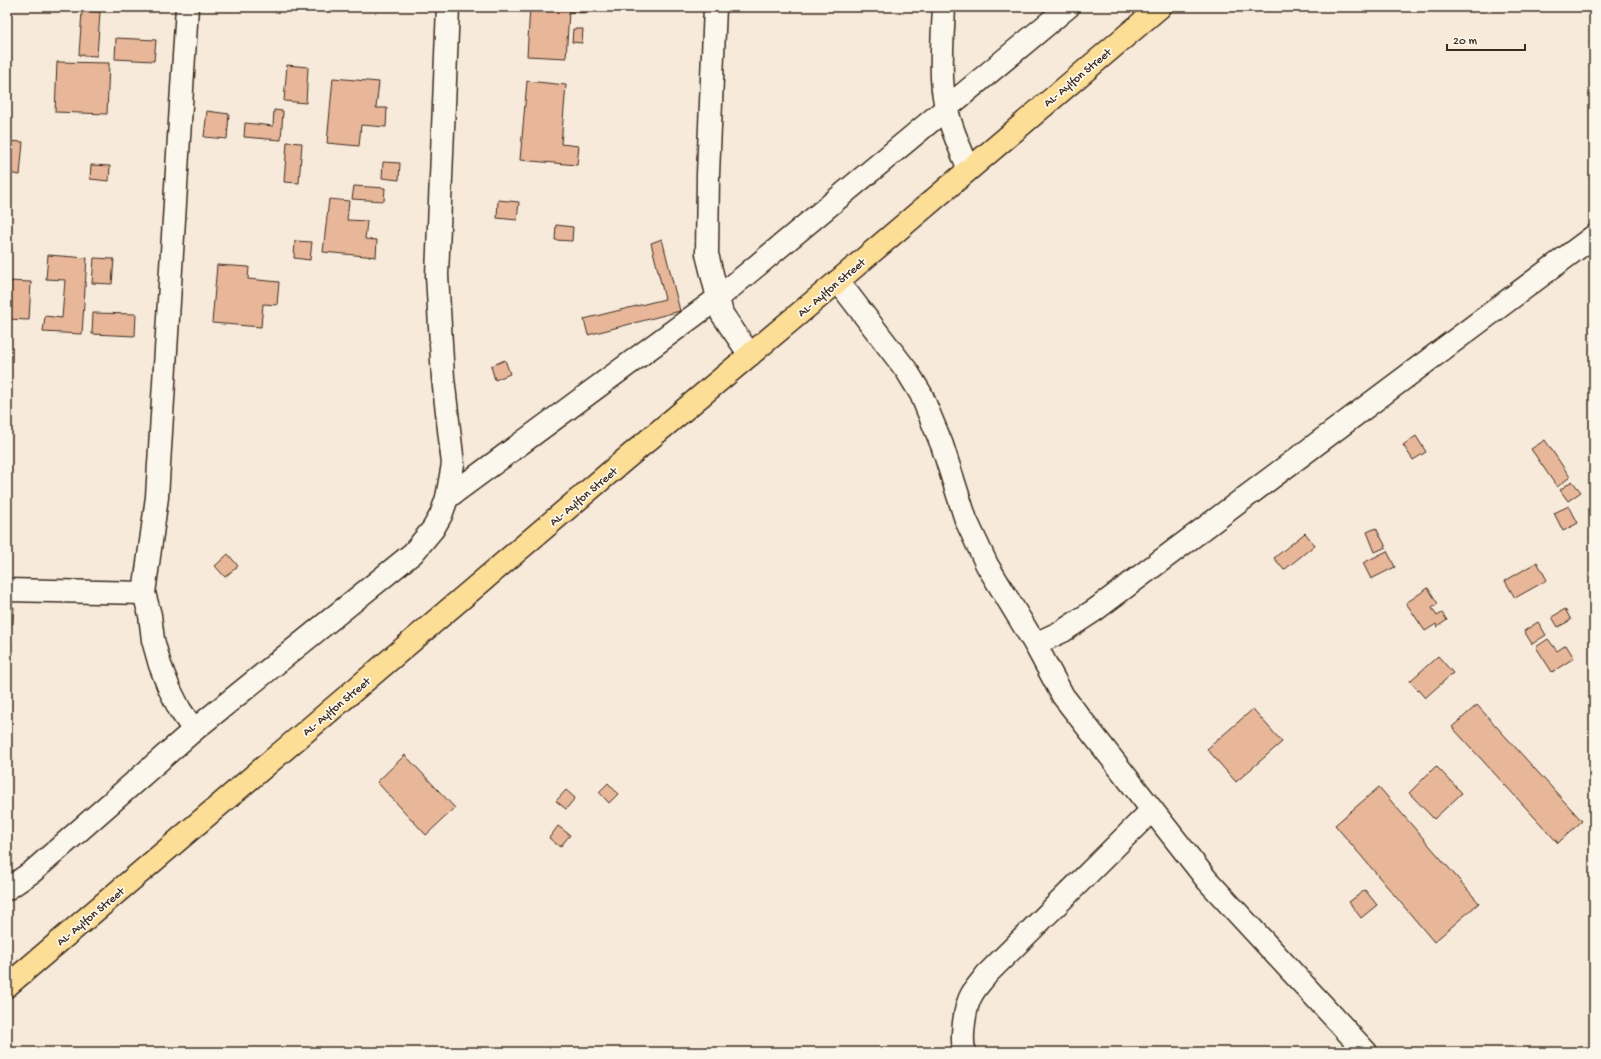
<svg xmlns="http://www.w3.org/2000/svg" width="1601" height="1059" viewBox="0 0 1601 1059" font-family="'Gochi Hand',sans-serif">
	<rect width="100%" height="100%" fill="#f7eadb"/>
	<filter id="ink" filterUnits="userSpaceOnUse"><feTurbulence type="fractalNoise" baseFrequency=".025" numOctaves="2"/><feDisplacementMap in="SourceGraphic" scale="8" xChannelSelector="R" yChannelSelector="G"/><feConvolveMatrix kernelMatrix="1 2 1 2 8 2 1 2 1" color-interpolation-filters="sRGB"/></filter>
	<g filter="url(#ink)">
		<!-- building -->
		<g fill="#e8b799" stroke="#3b2a1e">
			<polygon points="530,7 586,7 586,13 569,12 566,58 527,56"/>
			<polygon points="82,11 100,12 97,56 79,55"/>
			<polygon points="573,29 583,29 582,43 572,42"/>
			<polygon points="116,38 156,40 154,61 115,59"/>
			<polygon points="57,62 109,63 107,114 55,112"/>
			<polygon points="287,65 308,67 306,103 284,101"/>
			<polygon points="333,78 379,82 376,108 387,108 386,127 361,125 359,146 327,143"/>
			<polygon points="527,81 566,85 561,144 579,146 577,165 520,160"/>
			<polygon points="274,110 283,111 281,140 244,137 245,123 273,126"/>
			<polygon points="207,111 229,114 227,139 204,137"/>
			<polygon points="7,141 23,142 20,175 7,173"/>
			<polygon points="287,142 302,143 299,183 284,182"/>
			<polygon points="383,162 400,163 399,180 382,178"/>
			<polygon points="91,165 110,166 109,181 90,179"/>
			<polygon points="354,186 385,188 384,201 352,199"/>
			<polygon points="329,199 349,201 347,220 367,221 365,239 377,240 376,257 323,252"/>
			<polygon points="498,200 519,202 517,220 497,218"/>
			<polygon points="556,225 573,227 572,241 555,240"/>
			<polygon points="7,227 11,227 9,245 7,245"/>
			<polygon points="662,239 680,311 588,335 584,319 665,299 651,243"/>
			<polygon points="295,241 312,242 310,260 294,258"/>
			<polygon points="48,255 87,258 82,334 43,332 45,316 62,318 65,280 46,279"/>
			<polygon points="94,258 114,259 112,284 92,283"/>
			<polygon points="217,265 249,267 248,279 279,282 277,305 263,304 261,327 212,323"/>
			<polygon points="7,281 31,282 29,320 7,319"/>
			<polygon points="93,313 136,314 135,336 92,334"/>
			<polygon points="505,360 510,374 495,380 491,366"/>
			<polygon points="1416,436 1426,452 1413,460 1403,445"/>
			<polygon points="1545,440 1570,477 1557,487 1531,449"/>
			<polygon points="1572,481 1581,492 1568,501 1560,490"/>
			<polygon points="1569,506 1578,523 1563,531 1554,513"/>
			<polygon points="1376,528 1386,547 1375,552 1367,532"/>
			<polygon points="1305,533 1315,545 1284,570 1274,558"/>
			<polygon points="1387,551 1395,567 1371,579 1363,563"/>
			<polygon points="228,554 238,566 225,577 215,566"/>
			<polygon points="1537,562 1547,580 1515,598 1505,581"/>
			<polygon points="1428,588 1438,604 1432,608 1437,616 1442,613 1447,620 1437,627 1436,624 1425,631 1406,603"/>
			<polygon points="7,607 14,607 13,624 7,624"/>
			<polygon points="1565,609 1571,620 1558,627 1552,617"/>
			<polygon points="1538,622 1546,635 1532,644 1524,631"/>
			<polygon points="1548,639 1557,651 1566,645 1574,658 1552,672 1536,647"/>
			<polygon points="7,644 12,645 11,659 7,659"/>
			<polygon points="1438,656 1453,673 1425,698 1410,681"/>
			<polygon points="1477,705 1582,821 1558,843 1452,727"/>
			<polygon points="1253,709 1282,742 1236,782 1207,749"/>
			<polygon points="405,755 455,808 426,835 377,782"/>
			<polygon points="1436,766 1462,793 1434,819 1409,793"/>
			<polygon points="608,783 618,794 609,803 599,792"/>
			<polygon points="1379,787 1479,903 1434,942 1335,825"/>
			<polygon points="566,790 575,798 566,809 556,801"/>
			<polygon points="558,826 570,835 560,847 549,838"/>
			<polygon points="1365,890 1377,905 1361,918 1349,902"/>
		</g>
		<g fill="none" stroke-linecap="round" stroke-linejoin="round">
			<defs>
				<g id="minor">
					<polyline points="187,7 157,497 144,593 150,615 153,640 160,665 169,688 180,710 194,730"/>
					<polyline points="715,7 708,174 707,254 722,314 750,355"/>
					<path d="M 944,7 C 943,30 941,54 942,78 C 943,109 956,140 969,169"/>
					<polyline points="838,281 907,371 921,394 942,445 966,520 987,565 1035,644 1063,696 1207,880 1366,1052"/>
					<polyline points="447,498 718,298 1068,7"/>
					<polyline points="7,590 144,593"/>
					<polyline points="1035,644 1063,631 1095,610 1594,236"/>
					<polyline points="7,889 32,872 194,730 413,553 433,529 441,515 447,498 453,464 443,378 437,275 448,7"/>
					<path d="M 965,1052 C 960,1040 965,1005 972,994 C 976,987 982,981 987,974 L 1152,810"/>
				</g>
				<polyline id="trunk" points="7,986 622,462 838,281 1160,7"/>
			</defs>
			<!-- minor casing -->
			<use href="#minor" stroke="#3b2a1e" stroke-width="25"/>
			<!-- trunk casing -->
			<use href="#trunk" stroke="#3b2a1e" stroke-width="25"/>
			<!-- minor -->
			<use href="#minor" stroke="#fbf7ec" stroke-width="22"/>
			<!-- trunk -->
			<use href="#trunk" stroke="#fdde96" stroke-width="22"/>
		</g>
	</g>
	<g text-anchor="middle" stroke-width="3.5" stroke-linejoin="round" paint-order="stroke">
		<!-- street labels -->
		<g font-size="12" fill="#3b2a1e" stroke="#fbf7ec">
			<text transform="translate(1077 77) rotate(-40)" y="4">AL- Aylfon Street</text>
			<text transform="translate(831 287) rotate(-40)" y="4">AL- Aylfon Street</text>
			<text transform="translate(583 496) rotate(-40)" y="4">AL- Aylfon Street</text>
			<text transform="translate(336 706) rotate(-40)" y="4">AL- Aylfon Street</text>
			<text transform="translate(90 916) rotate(-40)" y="4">AL- Aylfon Street</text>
		</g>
	</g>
	<!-- margin -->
	<rect width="1601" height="1059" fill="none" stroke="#fbf7ec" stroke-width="24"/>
	<rect x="12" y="12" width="1577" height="1035" fill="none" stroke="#3b2a1e" stroke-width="1.5" filter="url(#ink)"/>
	<!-- scale -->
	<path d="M1447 44v6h78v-6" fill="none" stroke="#3b2a1e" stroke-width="2"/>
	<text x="1453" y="44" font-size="12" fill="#3b2a1e" stroke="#fbf7ec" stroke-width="3" paint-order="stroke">20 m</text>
</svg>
